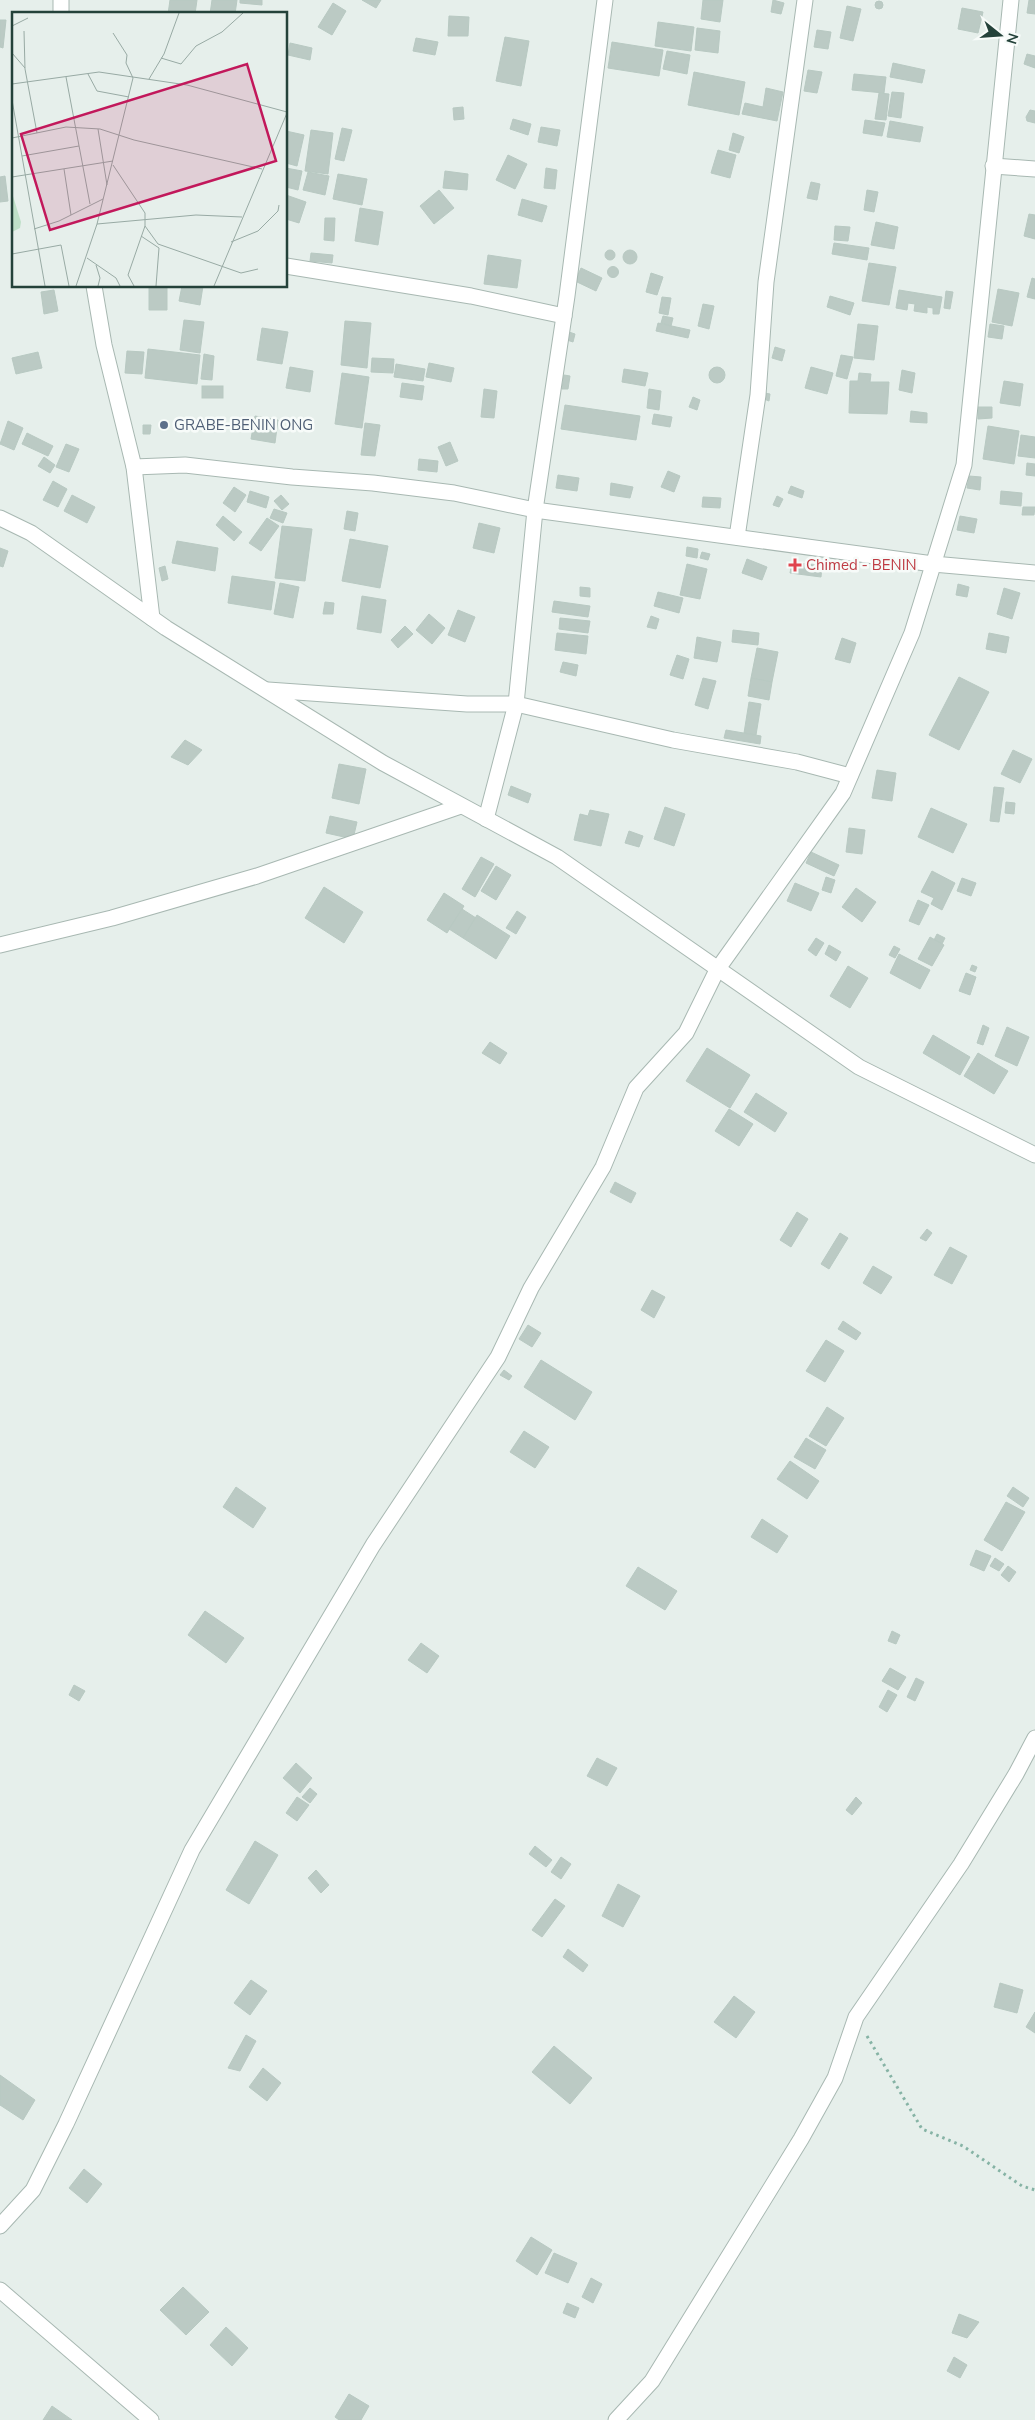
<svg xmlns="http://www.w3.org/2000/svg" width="1035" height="2420" viewBox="0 0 1035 2420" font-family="'Nunito Sans',sans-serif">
	<rect width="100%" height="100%" fill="#e6efeb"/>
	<!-- building -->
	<g fill="#bbcac4" stroke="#b8c9c2">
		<polygon points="170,0 197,0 195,14 168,14"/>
		<polygon points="212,0 237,0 235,14 210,14"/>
		<polygon points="240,0 262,0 262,5 240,3"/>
		<polygon points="362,0 381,0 376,8"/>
		<polygon points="703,0 723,0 720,22 701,19"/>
		<polygon points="773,0 784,3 781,14 771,12"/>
		<polygon points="1029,0 1035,0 1035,14 1027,13"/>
		<circle cx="879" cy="5" r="4"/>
		<polygon points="333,3 346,11 332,35 318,27"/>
		<polygon points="847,6 861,9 853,41 840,38"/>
		<polygon points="962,8 983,12 978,33 958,29"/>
		<polygon points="449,16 469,17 468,36 448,36"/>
		<polygon points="0,20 6,20 3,48 0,47"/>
		<polygon points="658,22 694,27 691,51 655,46"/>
		<polygon points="697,28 720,31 718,53 695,50"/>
		<polygon points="817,30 831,32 828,49 814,47"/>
		<polygon points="505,37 529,41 521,86 496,81"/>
		<polygon points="416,38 438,42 435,55 413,51"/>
		<polygon points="612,42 663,50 659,76 608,68"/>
		<polygon points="290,43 312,48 310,60 288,55"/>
		<polygon points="667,51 690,55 687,74 663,69"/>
		<polygon points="1027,54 1035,56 1035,68 1024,64"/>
		<polygon points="893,63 925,70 922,83 890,77"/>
		<polygon points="808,70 822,72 817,93 804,91"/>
		<polygon points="694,72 745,82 739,115 688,105"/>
		<polygon points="854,74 886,77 884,93 852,90"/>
		<polygon points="766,88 783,92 777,121 742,114 745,103 763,107"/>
		<polygon points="892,92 904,93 901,118 888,116"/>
		<polygon points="879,93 889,94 886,120 875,119"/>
		<polygon points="463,107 464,119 454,120 453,108"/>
		<polygon points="1030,110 1035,111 1035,123 1027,121 1026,117"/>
		<polygon points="513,119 531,124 528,135 510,129"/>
		<polygon points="865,120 885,123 882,136 863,133"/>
		<polygon points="890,121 923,127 920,142 887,137"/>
		<polygon points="541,127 560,130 557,146 538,142"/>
		<polygon points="342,128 352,130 344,161 335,159"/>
		<polygon points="311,130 333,133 328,174 305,171"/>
		<polygon points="286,131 304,135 297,166 286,163"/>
		<polygon points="733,133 744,137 739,153 729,150"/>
		<polygon points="718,150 736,155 730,178 711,173"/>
		<polygon points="508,155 527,164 515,189 496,180"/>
		<polygon points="286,168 302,171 298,190 286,187"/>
		<polygon points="546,168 557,170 555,189 544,188"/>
		<polygon points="445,171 468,174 467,190 443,188"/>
		<polygon points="308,172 329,176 325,195 303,190"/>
		<polygon points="338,174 367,179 362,205 333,199"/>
		<polygon points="5,176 8,201 0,202 0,177"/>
		<polygon points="811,182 820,184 817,200 807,198"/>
		<polygon points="439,190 454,208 434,224 420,206"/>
		<polygon points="867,190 878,192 874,212 864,210"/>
		<polygon points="286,195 306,202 299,223 286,219"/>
		<polygon points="522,199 547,206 542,222 518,215"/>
		<polygon points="360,208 383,212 378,245 355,241"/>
		<polygon points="1029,214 1035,215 1035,239 1024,236"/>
		<polygon points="325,218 335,218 334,241 324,240"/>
		<polygon points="876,222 898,227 894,249 871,245"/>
		<polygon points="835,226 850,227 848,241 834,240"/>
		<polygon points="834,243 869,248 867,260 832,254"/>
		<circle cx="630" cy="257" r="7"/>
		<circle cx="610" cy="255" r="5"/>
		<polygon points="311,253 333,255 332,263 310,261"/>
		<polygon points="488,255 521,260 517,288 484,284"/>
		<polygon points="869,263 896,267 889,305 862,301"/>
		<circle cx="613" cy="272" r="5.5"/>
		<polygon points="581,268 602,278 596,291 575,281"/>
		<polygon points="651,273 663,277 657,295 646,292"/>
		<polygon points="1032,278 1035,279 1035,299 1027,297"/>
		<polygon points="149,286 167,287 167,310 149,310"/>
		<polygon points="182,286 203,286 200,305 179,301"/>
		<polygon points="998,289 1019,293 1012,326 992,322"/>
		<polygon points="54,290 58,311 44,314 41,292"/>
		<polygon points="899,290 942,297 939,314 933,314 933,308 927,307 927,313 914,311 915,304 908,303 907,310 896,308"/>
		<polygon points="946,291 953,292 950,309 944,308"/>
		<polygon points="830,296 854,303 850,315 827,307"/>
		<polygon points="662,297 671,298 668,315 659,313"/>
		<polygon points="703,304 714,306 709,329 698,326"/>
		<polygon points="663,316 673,318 671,326 661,323"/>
		<polygon points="184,320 204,322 200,353 180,350"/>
		<polygon points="345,321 371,323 367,368 341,365"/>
		<polygon points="658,323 690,330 688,338 656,331"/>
		<polygon points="858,324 878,326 874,360 854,358"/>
		<polygon points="990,324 1004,326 1002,339 988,337"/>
		<polygon points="262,328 288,332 282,364 257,360"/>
		<polygon points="569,332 575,334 573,342 567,340"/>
		<polygon points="775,347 785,350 782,361 772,358"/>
		<polygon points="148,349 200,355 197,384 145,378"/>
		<polygon points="127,351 144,352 142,374 125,373"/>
		<polygon points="38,352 42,368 16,374 12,358"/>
		<polygon points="204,354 214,356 212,380 201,379"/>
		<polygon points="841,355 853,357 847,379 836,376"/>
		<polygon points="372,358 394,359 393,373 371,372"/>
		<polygon points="429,363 454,368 451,382 426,377"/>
		<polygon points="396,364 425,369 423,381 394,377"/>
		<circle cx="717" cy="375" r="8"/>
		<polygon points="290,367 313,371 310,392 286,388"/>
		<polygon points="811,367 833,373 827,394 805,388"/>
		<polygon points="624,369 648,373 645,386 622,382"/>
		<polygon points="902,370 915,373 912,393 899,390"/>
		<polygon points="342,373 369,377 362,428 335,424"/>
		<polygon points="859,373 871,374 870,382 889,382 887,414 849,413 850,381 858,381"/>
		<polygon points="564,375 570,376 568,389 562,389"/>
		<polygon points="1004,381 1023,384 1020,406 1000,403"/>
		<polygon points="402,383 424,386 422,400 400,397"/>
		<rect x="202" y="386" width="21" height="12"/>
		<polygon points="484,389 497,391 494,418 481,417"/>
		<polygon points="649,389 661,391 659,410 647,408"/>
		<polygon points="765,393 770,394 769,401 764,399"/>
		<polygon points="693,397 700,400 697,410 689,407"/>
		<polygon points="565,405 640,416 636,440 561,429"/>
		<polygon points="978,407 992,407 992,418 978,419"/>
		<polygon points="911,411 927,413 927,423 910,422"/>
		<polygon points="654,414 672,417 670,427 652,424"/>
		<polygon points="255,416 278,420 275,443 251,439"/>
		<polygon points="8,421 23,428 14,450 0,444"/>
		<polygon points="365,423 380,425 375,456 361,455"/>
		<polygon points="143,425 151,425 150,434 143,434"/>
		<polygon points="988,426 1019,431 1014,464 983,459"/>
		<polygon points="27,433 53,446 48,456 22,444"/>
		<polygon points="1021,435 1035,437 1035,458 1018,456"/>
		<polygon points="450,442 458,461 446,466 438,447"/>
		<polygon points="66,444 79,449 69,472 56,467"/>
		<polygon points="44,457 55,465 50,473 38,466"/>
		<polygon points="419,459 438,461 437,472 418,470"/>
		<polygon points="1027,463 1035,464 1035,476 1026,475"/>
		<polygon points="668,471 680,476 674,492 661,487"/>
		<polygon points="558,475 579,478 577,491 556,488"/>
		<polygon points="969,476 981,477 980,490 967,488"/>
		<polygon points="53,481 67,489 58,507 43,500"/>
		<polygon points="611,483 633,487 630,498 610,495"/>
		<polygon points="791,486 804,491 802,498 788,493"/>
		<polygon points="234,487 246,495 235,512 223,503"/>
		<polygon points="250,491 269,497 266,508 247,502"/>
		<polygon points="1001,491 1022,493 1021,506 1000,504"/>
		<polygon points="72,495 95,507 87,523 64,511"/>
		<polygon points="281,495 289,504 282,510 274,501"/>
		<polygon points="777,496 783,499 779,507 773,505"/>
		<polygon points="703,497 721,498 720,508 702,507"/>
		<polygon points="1023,507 1035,507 1034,515 1022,515"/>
		<polygon points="274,509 287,513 283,523 270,518"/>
		<polygon points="347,511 358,513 355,531 344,529"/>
		<polygon points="223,516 242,532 234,541 216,525"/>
		<polygon points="960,516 977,519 974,533 957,530"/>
		<polygon points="267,518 279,526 261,551 249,543"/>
		<polygon points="479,523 500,528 494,553 473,548"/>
		<polygon points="282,526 312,529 305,581 275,578"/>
		<polygon points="350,539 388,546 380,588 342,581"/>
		<polygon points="177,541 218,548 215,571 172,563"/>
		<polygon points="687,547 698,549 697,558 686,556"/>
		<polygon points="0,548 8,551 3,567 0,566"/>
		<polygon points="702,552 710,554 708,560 700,558"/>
		<polygon points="747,559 767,567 762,580 742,573"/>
		<polygon points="792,562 822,566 821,577 790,573"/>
		<polygon points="687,564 707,569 700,599 680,595"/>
		<polygon points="165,566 168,579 162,581 159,568"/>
		<polygon points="232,576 275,582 271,610 228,603"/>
		<polygon points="280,583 299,587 293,618 274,614"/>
		<polygon points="958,584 969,587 967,597 956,595"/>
		<polygon points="580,587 590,588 590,597 580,596"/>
		<polygon points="1004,588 1020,593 1012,619 997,614"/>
		<polygon points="658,592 683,598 679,613 654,606"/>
		<polygon points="362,596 386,600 381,633 357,629"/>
		<polygon points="554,601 590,606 588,617 552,612"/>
		<polygon points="325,602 334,603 333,614 323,614"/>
		<polygon points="458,610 475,617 465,642 448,635"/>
		<polygon points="429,614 445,628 432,644 416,630"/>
		<polygon points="651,616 659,619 656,629 647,627"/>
		<polygon points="560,618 590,621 588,633 559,629"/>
		<polygon points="405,626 413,634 398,648 391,640"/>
		<polygon points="733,630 759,633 758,645 732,642"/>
		<polygon points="557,633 588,636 586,654 555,650"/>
		<polygon points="989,633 1009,637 1006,653 986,649"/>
		<polygon points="697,637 721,642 717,662 694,658"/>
		<polygon points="842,638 856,643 850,663 835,659"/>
		<polygon points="757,648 778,652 772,682 751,678"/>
		<polygon points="677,655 689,659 683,679 670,675"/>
		<polygon points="563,662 578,665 576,676 560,672"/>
		<polygon points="959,677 989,692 959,750 929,735"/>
		<polygon points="703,678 716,681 708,709 695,705"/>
		<polygon points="751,678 772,682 769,700 748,696"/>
		<polygon points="749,702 761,704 756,735 744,733"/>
		<polygon points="726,730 761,736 760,744 724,738"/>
		<polygon points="185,740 202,750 188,765 171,757"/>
		<polygon points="1013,750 1032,759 1020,783 1001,774"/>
		<polygon points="339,764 366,769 359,804 332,798"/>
		<polygon points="877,770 896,773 892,801 872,798"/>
		<polygon points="511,786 531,794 528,803 508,795"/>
		<polygon points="994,787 1004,788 999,822 990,821"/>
		<polygon points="1006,802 1015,803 1014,814 1005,813"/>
		<polygon points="665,807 685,814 674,846 654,839"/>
		<polygon points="931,808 967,824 953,853 918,837"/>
		<polygon points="590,810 609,814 601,846 574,840 580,814 588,816"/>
		<polygon points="330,816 357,822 353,839 326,833"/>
		<polygon points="849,828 865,830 862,854 846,852"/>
		<polygon points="629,831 643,836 639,847 625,843"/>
		<polygon points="811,852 839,865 834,876 806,863"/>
		<polygon points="481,857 494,864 475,897 462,889"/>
		<polygon points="496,866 511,875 496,900 481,891"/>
		<polygon points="932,871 955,883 942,910 931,904 934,898 921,892"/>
		<polygon points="826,877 835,880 831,893 822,890"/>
		<polygon points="962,878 976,883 971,896 957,891"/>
		<polygon points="795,883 819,893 811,911 787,901"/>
		<polygon points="324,887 363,912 344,943 305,918"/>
		<polygon points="856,888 876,902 862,922 842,907"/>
		<polygon points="444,893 464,906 447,933 427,920"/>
		<polygon points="918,900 929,905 919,925 909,921"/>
		<polygon points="462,909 476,918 463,938 449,929"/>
		<polygon points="517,911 526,917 516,934 506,928"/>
		<polygon points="477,915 510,936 496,959 463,938"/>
		<polygon points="937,934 945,938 942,944 934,940"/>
		<polygon points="930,937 944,945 932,966 918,959"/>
		<polygon points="816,938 824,943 816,956 808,950"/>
		<polygon points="829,945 841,952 836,961 825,954"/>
		<polygon points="894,946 900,949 895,958 889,955"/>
		<polygon points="899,954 930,970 920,989 890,973"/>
		<polygon points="972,965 977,967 975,972 970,970"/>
		<polygon points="848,966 868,978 850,1008 830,996"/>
		<polygon points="966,973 976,977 970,995 959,991"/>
		<polygon points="983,1025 989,1028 983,1045 977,1043"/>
		<polygon points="1007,1027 1029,1037 1017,1066 995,1056"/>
		<polygon points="933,1035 970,1057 960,1075 923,1053"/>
		<polygon points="490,1042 507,1053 500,1064 482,1053"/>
		<polygon points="707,1048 750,1075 730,1108 686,1081"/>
		<polygon points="978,1053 1008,1071 994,1094 964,1076"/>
		<polygon points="756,1093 787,1113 775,1132 744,1112"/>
		<polygon points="729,1109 753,1124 739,1146 715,1131"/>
		<polygon points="615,1182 636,1193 631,1203 610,1192"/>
		<polygon points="797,1212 808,1219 791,1247 780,1240"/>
		<polygon points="927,1229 932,1233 926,1241 920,1238"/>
		<polygon points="840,1233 848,1238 829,1269 821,1264"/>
		<polygon points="950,1247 967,1256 952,1284 934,1275"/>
		<polygon points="873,1266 892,1277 881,1294 863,1283"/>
		<polygon points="652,1290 665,1297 654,1318 641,1310"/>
		<polygon points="843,1321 861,1333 856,1340 838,1329"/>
		<polygon points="528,1325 541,1333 532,1347 519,1339"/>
		<polygon points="826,1340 844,1351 825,1382 806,1371"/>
		<polygon points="541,1360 592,1392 575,1420 524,1387"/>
		<polygon points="504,1370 512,1376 509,1380 500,1375"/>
		<polygon points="827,1407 844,1418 826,1446 809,1436"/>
		<polygon points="524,1431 549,1447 535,1468 510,1452"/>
		<polygon points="806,1438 826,1450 815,1469 794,1457"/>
		<polygon points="790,1461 819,1481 807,1499 777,1479"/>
		<polygon points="236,1487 266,1508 253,1528 223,1507"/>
		<polygon points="1013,1487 1029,1498 1023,1507 1007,1496"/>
		<polygon points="1006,1502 1025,1512 1002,1551 984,1540"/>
		<polygon points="762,1519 788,1536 777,1553 751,1537"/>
		<polygon points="976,1550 991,1556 984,1571 970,1565"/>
		<polygon points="995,1558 1004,1564 999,1571 990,1566"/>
		<polygon points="1008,1566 1016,1572 1009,1582 1001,1575"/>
		<polygon points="638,1567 677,1591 665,1610 626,1586"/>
		<polygon points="205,1611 244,1638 226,1663 188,1635"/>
		<polygon points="892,1631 900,1635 896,1644 888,1641"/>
		<polygon points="421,1643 439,1656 427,1673 408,1660"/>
		<polygon points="890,1668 906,1677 898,1690 882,1681"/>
		<polygon points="916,1678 924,1682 915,1701 907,1697"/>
		<polygon points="74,1685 85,1691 79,1701 69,1695"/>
		<polygon points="888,1690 897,1695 887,1712 879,1707"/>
		<polygon points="597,1758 617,1768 607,1786 587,1776"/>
		<polygon points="296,1763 312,1778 300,1793 283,1778"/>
		<polygon points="310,1788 317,1794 310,1803 302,1797"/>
		<polygon points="297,1797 309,1805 297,1821 286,1813"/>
		<polygon points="856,1797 862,1803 852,1815 846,1810"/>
		<polygon points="255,1841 278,1855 249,1904 226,1890"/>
		<polygon points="535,1846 552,1860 546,1867 529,1854"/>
		<polygon points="561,1857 571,1864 561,1879 551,1872"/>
		<polygon points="316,1870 329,1885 321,1893 308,1878"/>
		<polygon points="618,1884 640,1896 623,1927 602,1916"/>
		<polygon points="555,1899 565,1906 542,1937 532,1930"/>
		<polygon points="568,1949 588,1965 583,1972 563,1957"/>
		<polygon points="251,1980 267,1991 250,2015 234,2003"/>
		<polygon points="1000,1983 1023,1990 1017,2013 994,2007"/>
		<polygon points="734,1996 755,2012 736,2038 714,2022"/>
		<polygon points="1035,2012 1035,2033 1026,2027"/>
		<polygon points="246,2035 256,2041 240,2071 228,2068"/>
		<polygon points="554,2046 592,2078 570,2104 532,2072"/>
		<polygon points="263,2068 281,2083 267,2101 249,2087"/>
		<polygon points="0,2075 35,2100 23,2120 0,2105"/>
		<polygon points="84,2169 102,2184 87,2203 69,2188"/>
		<polygon points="531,2237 552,2250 537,2275 516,2261"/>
		<polygon points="554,2253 577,2263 568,2283 545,2273"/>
		<polygon points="591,2278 602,2284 593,2303 582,2297"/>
		<polygon points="183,2287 209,2312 186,2335 160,2310"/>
		<polygon points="567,2303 579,2308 575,2318 563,2313"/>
		<polygon points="959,2314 979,2322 967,2338 952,2333"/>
		<polygon points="226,2327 248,2348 232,2366 210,2345"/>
		<polygon points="954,2357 967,2365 960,2378 947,2371"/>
		<polygon points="349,2394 369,2406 361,2420 339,2420 335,2417"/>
		<polygon points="52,2406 72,2420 43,2420"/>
	</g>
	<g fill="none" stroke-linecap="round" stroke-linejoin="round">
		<defs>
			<g id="minor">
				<polyline points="61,0 61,14"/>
				<polyline points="993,166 1035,169"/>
				<polyline points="286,266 471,296 564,316"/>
				<polyline points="94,286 104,345 134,467 152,618"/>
				<polyline points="134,467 185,465 292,477 373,483 454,493 535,510 933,564 1035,573"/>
				<polyline points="0,518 31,533 166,628 383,763 557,857 859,1067 1035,1155"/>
				<polyline points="737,537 758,395 766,282 805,0"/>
				<polyline points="268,690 467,704 516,704 673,740 797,762 850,776"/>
				<polyline points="486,819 516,704 535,510 567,296 605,0"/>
				<polyline points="0,945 112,918 257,876 461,806"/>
				<polyline points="0,2226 33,2190 66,2124 192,1850 373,1545 498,1357 531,1288 603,1167 636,1088 686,1033 717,970 843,793 912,633 964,465 1011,0"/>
				<polyline points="616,2420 652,2381 801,2139 835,2078 856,2017 961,1864 1016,1774 1035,1738"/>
			</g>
			<polyline id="tertiary" points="0,2290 151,2420"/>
		</defs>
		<!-- minor casing -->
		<use href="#minor" stroke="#a8b8b2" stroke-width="17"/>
		<!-- tertiary casing -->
		<use href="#tertiary" stroke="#a8b8b2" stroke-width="17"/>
		<!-- path -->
		<polyline stroke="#86b3a5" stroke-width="3" stroke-dasharray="2.5 4" stroke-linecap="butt" points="867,2036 922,2129 963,2146 1022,2186 1035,2190"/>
		<!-- minor -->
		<use href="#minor" stroke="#fff" stroke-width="15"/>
		<!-- tertiary -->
		<use href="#tertiary" stroke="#fff" stroke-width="15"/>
	</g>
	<!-- markers -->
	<circle fill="#5c6f8a" stroke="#f7fbf9" stroke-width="2" cx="164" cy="425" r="5"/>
	<path fill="#e0444e" stroke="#f7fbf9" stroke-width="2" d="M792.5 557.5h5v5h5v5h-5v5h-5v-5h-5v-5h5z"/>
	<g text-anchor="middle" stroke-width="5" stroke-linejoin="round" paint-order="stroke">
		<!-- service labels -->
		<g font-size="15" fill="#4e5e75" stroke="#f7fbf9" text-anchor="start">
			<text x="174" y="430">GRABE-BENIN ONG</text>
		</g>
		<!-- health labels -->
		<g font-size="15" fill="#be3a42" stroke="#f7fbf9" text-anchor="start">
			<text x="806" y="570">Chimed - BENIN</text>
		</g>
	</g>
	<!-- overview -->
	<g transform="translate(12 12)">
		<rect width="275" height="275" fill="#e6efeb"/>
		<path d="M 0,181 L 9,210 L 8,216 L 0,220 Z" fill="#bfe0c8"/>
		<path fill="none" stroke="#98aaa4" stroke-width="1" d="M 0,14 L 16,6M 12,19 L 13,57 L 25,121M 0,41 L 13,56M 149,46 L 169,52 L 184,34 L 210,20 L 231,1M 76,62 L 85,79 L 117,85M 54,65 L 78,192M 137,67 L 152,42 L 167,1M 0,72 L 87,60 L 175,73 L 275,100M 0,88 L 33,274M 86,117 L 95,173M 0,126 L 54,115 L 88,117 L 122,128 L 250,157M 10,144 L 67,134M 101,153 L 133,201 L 133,214 L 116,263 L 122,274M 52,157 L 59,203M 0,165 L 101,149M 85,212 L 184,203 L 230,205M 133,214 L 146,232 L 229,261 L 246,257M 22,217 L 47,209 L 91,187M 129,224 L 147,236 L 144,274M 219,230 L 246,219 L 266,199 L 267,193M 0,242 L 49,233 L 57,274M 75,246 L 104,266 L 108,274M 84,253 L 88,266 L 86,274M 64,274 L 85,212 L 121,66 L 114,51 L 115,43 L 101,21M 202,274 L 275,101"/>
		<path fill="#c2185b" fill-opacity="0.15" stroke="#c2185b" stroke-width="2.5" d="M 235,52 L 264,149 L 38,218 L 9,122 Z"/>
		<rect width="275" height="275" fill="none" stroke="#24423a" stroke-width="2.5"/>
	</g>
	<!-- north arrow -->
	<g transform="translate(1000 35) rotate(107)" stroke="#f7fbf9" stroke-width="4" paint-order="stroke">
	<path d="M0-4L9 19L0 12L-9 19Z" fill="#24423a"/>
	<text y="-8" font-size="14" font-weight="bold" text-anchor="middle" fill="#24423a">N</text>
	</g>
</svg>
